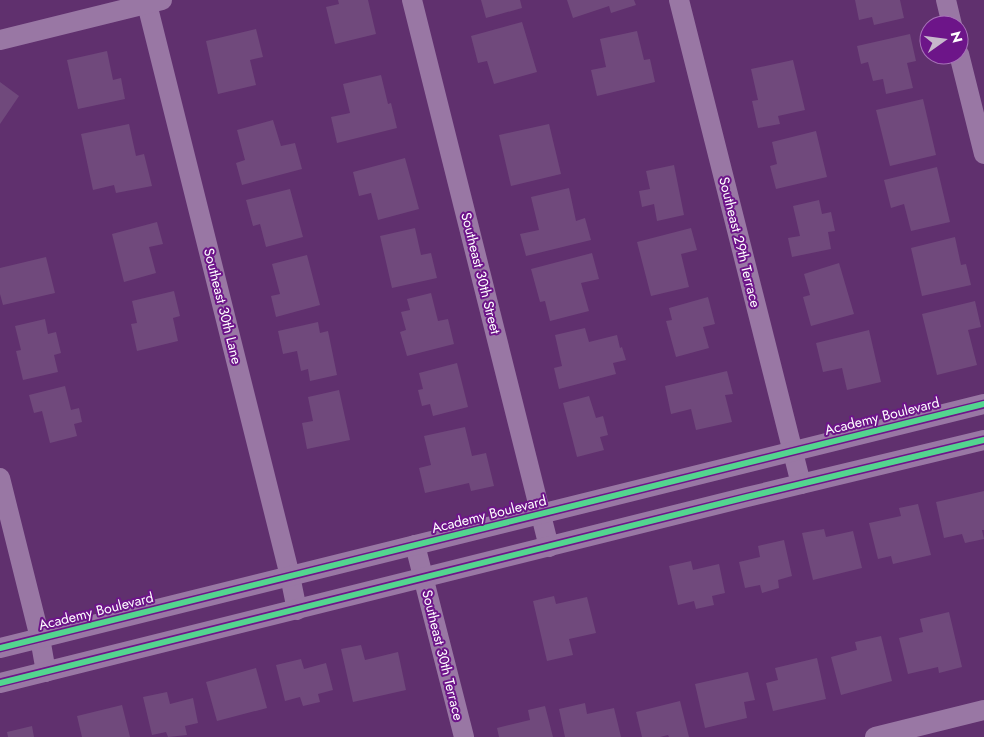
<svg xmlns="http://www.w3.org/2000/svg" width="984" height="737" viewBox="0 0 984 737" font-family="Jost,sans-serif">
	<rect width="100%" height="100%" fill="#60306e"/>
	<!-- building -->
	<g fill="#70497c">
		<polygon points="338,0 368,0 376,34 335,44 326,7 339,4"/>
		<polygon points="481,0 520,0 522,8 486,18"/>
		<polygon points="567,0 634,0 636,5 611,13 609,6 573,18"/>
		<polygon points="855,0 900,0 904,18 874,25 872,17 859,20"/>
		<polygon points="522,22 537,72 494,84 487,61 478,63 471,36"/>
		<polygon points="256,29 263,57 250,60 256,85 218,94 206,41"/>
		<polygon points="637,31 644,60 650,59 655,82 597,96 591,70 606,67 600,39"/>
		<polygon points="910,34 916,61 907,63 913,88 886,94 883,79 873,81 868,62 861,64 857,46"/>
		<polygon points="107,51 113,80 121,78 125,99 78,109 67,60"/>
		<polygon points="793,60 805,110 778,116 780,124 758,128 752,101 758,100 751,69"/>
		<polygon points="381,75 388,104 391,103 397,128 337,143 331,117 350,113 343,84"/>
		<polygon points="0,82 19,96 0,124"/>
		<polygon points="923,99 936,155 890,166 876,110"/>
		<polygon points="273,120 281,146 295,143 302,169 242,185 236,163 245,160 237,130"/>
		<polygon points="129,124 136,156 144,154 152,186 116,193 114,185 93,190 81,134"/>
		<polygon points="549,124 561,174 511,186 499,135"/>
		<polygon points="816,131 827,177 776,189 770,166 777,164 772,142"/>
		<polygon points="405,158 419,209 378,220 371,193 359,196 353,172"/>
		<polygon points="674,165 684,215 657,221 654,204 642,207 639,191 650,189 646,171"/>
		<polygon points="937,167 950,222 911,231 904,204 891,208 884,180"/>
		<polygon points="569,188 576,221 585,218 591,240 526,256 520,234 539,230 531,197"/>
		<polygon points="290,189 303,237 266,247 260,224 253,226 246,200"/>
		<polygon points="819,200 822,214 831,212 835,231 828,232 831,249 792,257 788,238 800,236 793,206"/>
		<polygon points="157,222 163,244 149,247 156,273 124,282 112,234"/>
		<polygon points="415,228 421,255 431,253 437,278 392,288 380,236"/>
		<polygon points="691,228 697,250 681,254 689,287 651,296 637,242"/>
		<polygon points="955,237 961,265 966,264 971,285 922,296 911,248"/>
		<polygon points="592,253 599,279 581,283 589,311 550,321 545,301 540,302 531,269"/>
		<polygon points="307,255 320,305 276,317 271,296 280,294 272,264"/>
		<polygon points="46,257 55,293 3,305 0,294 0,268"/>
		<polygon points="839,263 854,314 811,326 803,297 810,295 804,274"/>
		<polygon points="174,291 180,316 173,318 178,341 137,351 131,324 137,323 132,301"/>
		<polygon points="431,293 438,321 448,319 454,344 407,356 400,332 406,330 401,312 410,310 407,299"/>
		<polygon points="708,297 715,324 703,327 709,348 676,357 666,321 672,320 669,308"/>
		<polygon points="975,301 981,327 968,330 977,365 937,375 922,314"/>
		<polygon points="45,319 48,334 56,332 61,353 54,355 58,372 23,380 16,351 21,350 15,326"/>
		<polygon points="318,322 320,333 328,331 337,375 310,381 308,369 301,371 297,351 283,354 278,331"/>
		<polygon points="585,328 589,342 617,335 620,348 622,347 626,360 613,363 616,374 559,389 554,368 562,366 555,335"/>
		<polygon points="869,330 881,382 847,390 842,368 823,372 816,343"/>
		<polygon points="457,363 468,407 433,416 430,404 422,406 418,390 423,389 419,373"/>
		<polygon points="727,371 733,394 725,395 732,422 696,430 691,409 671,414 665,386"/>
		<polygon points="65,386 71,410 79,408 82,422 74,424 77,436 50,443 42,411 34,413 29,395"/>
		<polygon points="339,390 350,440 307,449 302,423 313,421 308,397"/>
		<polygon points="589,396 596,418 603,416 608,435 600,437 604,450 577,457 563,403"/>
		<polygon points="465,427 472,456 486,453 494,486 471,491 469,483 425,493 419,468 431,465 424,436"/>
		<polygon points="984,491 984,530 982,530 984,539 965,543 962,534 944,538 936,502"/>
		<polygon points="918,504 931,555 893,564 891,556 878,559 869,523 901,516 899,508"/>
		<polygon points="824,529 826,537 853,531 862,568 813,580 802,533"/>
		<polygon points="784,540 792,576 778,580 779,588 762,593 760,585 745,588 739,562 760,557 758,546"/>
		<polygon points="691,561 693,570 719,564 725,593 712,596 714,605 696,609 694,601 678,605 669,566"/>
		<polygon points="554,596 556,604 587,597 596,633 569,639 573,655 547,661 533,601"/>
		<polygon points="949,612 962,667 939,673 938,667 908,674 899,638 923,632 920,619"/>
		<polygon points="881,636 892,681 841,695 831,657 857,650 855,642"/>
		<polygon points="361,645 365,660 398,652 406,690 353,702 341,649"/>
		<polygon points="817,658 826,699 773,711 766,683 778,680 775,668"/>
		<polygon points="301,659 304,669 326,663 333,690 318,694 320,702 303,706 300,697 285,701 276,665"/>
		<polygon points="256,668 267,708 217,721 206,682"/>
		<polygon points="748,672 755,700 744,702 747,718 705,728 695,684"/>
		<polygon points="167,692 170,704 193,698 198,723 185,726 187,735 168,737 166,732 152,735 143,697"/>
		<polygon points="680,701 689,737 669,737 668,735 660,737 642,737 636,712"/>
		<polygon points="585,703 587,714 614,708 621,737 565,737 559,709"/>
		<polygon points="122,705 130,737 82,737 77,716"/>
		<polygon points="545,706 553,737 499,737 497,728 530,720 528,710"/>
		<polygon points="32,726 34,737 8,737 7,732"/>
	</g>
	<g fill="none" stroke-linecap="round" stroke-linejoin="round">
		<!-- minor -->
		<g stroke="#9977a4" stroke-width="20">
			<polyline points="412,0 549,547"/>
			<polyline points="679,0 801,484"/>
			<polyline points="946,0 952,25"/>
			<polyline points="147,4 290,576 297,610"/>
			<polyline points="0,40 162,0"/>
			<polyline points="959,54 984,154"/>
			<polyline points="0,478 40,638 46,672"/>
			<polyline points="415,545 464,737"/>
			<polyline points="0,648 984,404"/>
			<polyline points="0,683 747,497 984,440"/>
			<polyline points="875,737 984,710"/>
		</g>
		<defs>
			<g id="cycleway">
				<polyline points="0,648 984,404"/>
				<polyline points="0,683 747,497 984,440"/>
			</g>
		</defs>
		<!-- cycleway casing -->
		<use href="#cycleway" stroke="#6d1589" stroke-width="9"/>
		<!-- cycleway -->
		<use href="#cycleway" stroke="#53d58f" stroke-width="6"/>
	</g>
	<g text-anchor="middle" stroke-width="4" stroke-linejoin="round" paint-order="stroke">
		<!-- street labels -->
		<g font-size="14" fill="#fff" stroke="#6d1589">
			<text transform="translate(740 242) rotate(76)" y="5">Southeast 29th Terrace</text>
			<text transform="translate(481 273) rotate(76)" y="5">Southeast 30th Street</text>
			<text transform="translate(223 306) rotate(76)" y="5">Southeast 30th Lane</text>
			<text transform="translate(882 416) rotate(-14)" y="5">Academy Boulevard</text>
			<text transform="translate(489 514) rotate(-14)" y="5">Academy Boulevard</text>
			<text transform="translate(96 611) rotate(-14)" y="5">Academy Boulevard</text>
			<text transform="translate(443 655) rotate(76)" y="5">Southeast 30th Terrace</text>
		</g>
	</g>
	<!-- north arrow -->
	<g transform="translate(944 40) rotate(76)"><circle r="24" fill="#6d1589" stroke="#a773b8"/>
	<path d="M0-4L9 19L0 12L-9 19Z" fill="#c7b7cc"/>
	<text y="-8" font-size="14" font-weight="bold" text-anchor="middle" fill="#ffffff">N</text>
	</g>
</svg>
